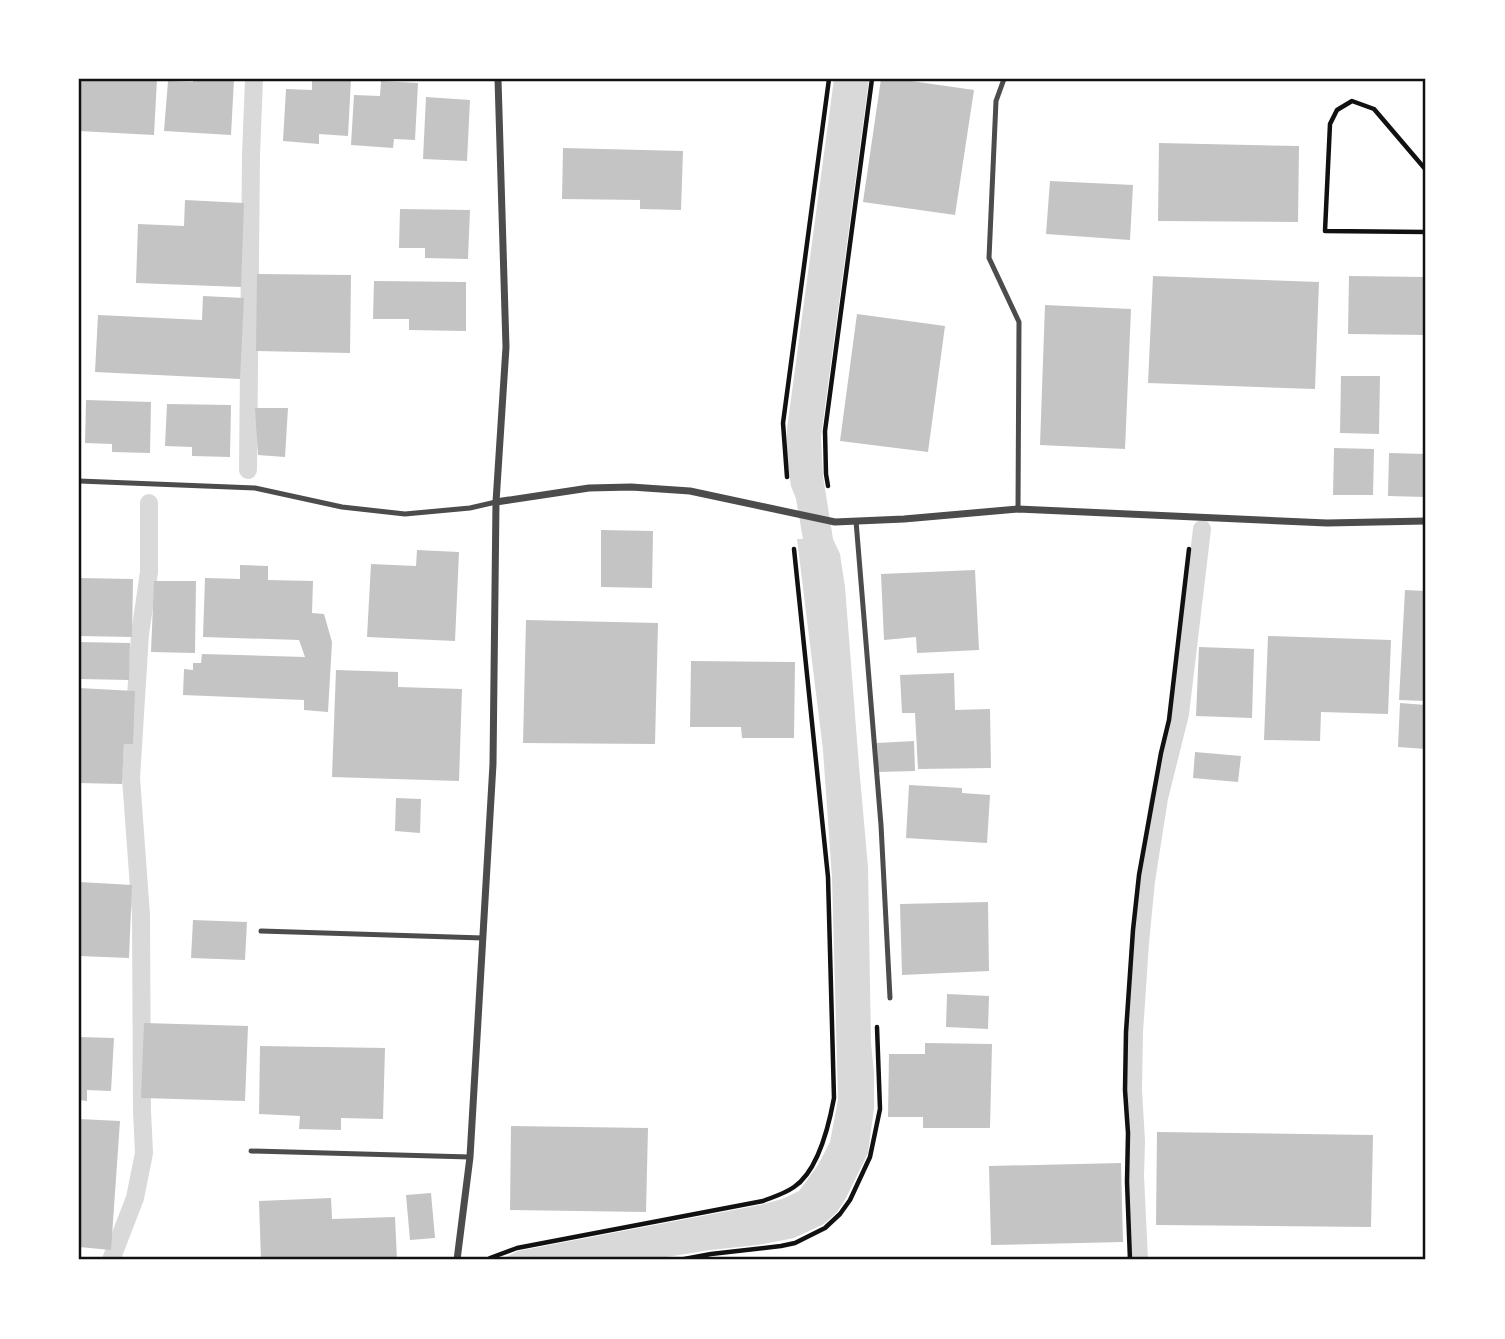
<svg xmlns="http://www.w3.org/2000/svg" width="1505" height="1339" viewBox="0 0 1505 1339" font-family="'Fira Sans Condensed',sans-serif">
	<rect width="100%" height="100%" fill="#fff"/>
	<!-- water -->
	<polygon fill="#d9d9d9" points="834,79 869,79 821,437 823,476 833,539 840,554 845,587 859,766 868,867 871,1043 874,1073 874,1108 868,1153 846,1198 837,1212 824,1224 794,1238 758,1245 710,1250 648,1260 500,1260 518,1251 760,1205 782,1199 799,1191 818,1165 830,1142 838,1100 832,878 823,750 797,539 803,539 796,499 791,486 786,453 787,429"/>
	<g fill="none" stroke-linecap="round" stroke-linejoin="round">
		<!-- stream -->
		<g stroke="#d9d9d9" stroke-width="18">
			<polyline points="248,470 251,155 254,79"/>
			<polyline points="111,1260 135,1198 144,1153 142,1111 141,915 131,778 140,634 149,572 149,503"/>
			<polyline points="1139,1260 1135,1176 1136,1141 1133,1090 1134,1032 1140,943 1146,881 1159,798 1180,714 1202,529"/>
		</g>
	</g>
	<!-- building -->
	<g fill="#c4c4c4">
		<polygon points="79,79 157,79 154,135 79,131"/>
		<polygon points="193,79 234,79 231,135 164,131 168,81 193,82"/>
		<polygon points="312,79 351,79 348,136 319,134 319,144 283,141 286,89 312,90"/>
		<polygon points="881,79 897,79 974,90 955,215 863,202"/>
		<polygon points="381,81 418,83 415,140 394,139 393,148 351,145 354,95 380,96"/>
		<polygon points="426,97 470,100 467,161 423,159"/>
		<polygon points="1159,143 1299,146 1298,222 1158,221"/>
		<polygon points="563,148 683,151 681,210 640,209 640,200 562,199"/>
		<polygon points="1050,181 1133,185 1130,240 1046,234"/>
		<polygon points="185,200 244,203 241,287 136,283 138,224 184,226"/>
		<polygon points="400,209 470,210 468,259 425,258 425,248 399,248"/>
		<polygon points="257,274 351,275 350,353 256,351"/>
		<polygon points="1153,276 1319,282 1315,389 1148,383"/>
		<polygon points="1349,276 1426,277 1426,335 1348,334"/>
		<polygon points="374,281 466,282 466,331 409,330 409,319 373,319"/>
		<polygon points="203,296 244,298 240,379 95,372 98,315 202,320"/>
		<polygon points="1045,305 1131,309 1125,449 1040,445"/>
		<polygon points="857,314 945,326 928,452 840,441"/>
		<polygon points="1341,376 1380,376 1379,434 1340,433"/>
		<polygon points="86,400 151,402 150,453 112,452 112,444 85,443"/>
		<polygon points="167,404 231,405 230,457 192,456 192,447 165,446"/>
		<polygon points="255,408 288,408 285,457 258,455"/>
		<polygon points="1334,448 1374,449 1373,495 1333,495"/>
		<polygon points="1389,453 1426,454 1426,497 1388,496"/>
		<polygon points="601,530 653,531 652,588 601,587"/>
		<polygon points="417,550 459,552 455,641 367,637 371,564 416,566"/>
		<polygon points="240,565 268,566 268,580 313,581 312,613 324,614 332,642 328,712 304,710 304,700 183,695 184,669 193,670 193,663 201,663 202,654 305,657 299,640 203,637 205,578 240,579"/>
		<polygon points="975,570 979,650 917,653 916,637 884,640 881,574"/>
		<polygon points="79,578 133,579 132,637 79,636"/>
		<polygon points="154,581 196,581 195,653 151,652"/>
		<polygon points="1405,590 1426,591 1426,701 1399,700"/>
		<polygon points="526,620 658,623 655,744 523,743"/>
		<polygon points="1268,636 1391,640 1388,714 1321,712 1320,741 1264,740"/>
		<polygon points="79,642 130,643 129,680 79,679"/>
		<polygon points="1199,647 1254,649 1252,718 1196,716"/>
		<polygon points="691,661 795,662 794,738 742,738 741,727 690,727"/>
		<polygon points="336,670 398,672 398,687 462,689 459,781 332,777"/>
		<polygon points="954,673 955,710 990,709 991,768 918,769 915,713 902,713 900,675"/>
		<polygon points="79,688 135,691 133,744 124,744 122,784 79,783"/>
		<polygon points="1400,703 1426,705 1426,749 1398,747"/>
		<polygon points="914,741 915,771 878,772 877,743"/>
		<polygon points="1195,752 1241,756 1238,782 1193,778"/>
		<polygon points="909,785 962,788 962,793 990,795 987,843 906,838"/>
		<polygon points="396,798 421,799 420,833 395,831"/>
		<polygon points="79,882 132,885 129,958 79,956"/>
		<polygon points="988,902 989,971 902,975 900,904"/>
		<polygon points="193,920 247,922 245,960 191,958"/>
		<polygon points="947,994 989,996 988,1029 946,1027"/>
		<polygon points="144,1023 248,1026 245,1101 141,1098"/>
		<polygon points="79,1037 114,1038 111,1091 87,1090 87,1101 79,1100"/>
		<polygon points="925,1043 992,1044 990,1128 923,1128 923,1117 888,1117 889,1054 925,1054"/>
		<polygon points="260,1046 385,1048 383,1119 341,1118 341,1130 299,1129 300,1116 259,1114"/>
		<polygon points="79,1119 120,1121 111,1250 79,1247"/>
		<polygon points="511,1126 648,1128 646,1212 510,1210"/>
		<polygon points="1157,1132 1373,1135 1371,1227 1156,1225"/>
		<polygon points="1121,1163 1123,1242 991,1245 989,1166"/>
		<polygon points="431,1193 435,1238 410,1240 406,1195"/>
		<polygon points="331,1198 332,1219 395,1217 397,1260 261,1260 259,1201"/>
	</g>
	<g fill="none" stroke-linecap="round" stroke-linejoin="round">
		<!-- path -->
		<g stroke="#111" stroke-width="4.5">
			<polyline points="1426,170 1374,109 1352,101 1337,110 1330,124 1325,231 1426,232"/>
			<polyline points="787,477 783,423 829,79"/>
			<polyline points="828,486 826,474 825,431 872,79"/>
			<path d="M 490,1258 L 517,1248 L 763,1201 C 773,1197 784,1194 794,1187 C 818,1171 829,1125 834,1098 L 828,877 L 794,549"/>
			<polyline points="679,1260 711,1254 781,1246 795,1243 825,1228 840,1214 850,1200 870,1157 880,1109 877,1027"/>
			<polyline points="1130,1260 1127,1182 1128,1133 1125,1090 1126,1032 1133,930 1139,875 1161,753 1169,720 1189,549"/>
		</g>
		<!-- service -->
		<g stroke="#4c4c4c" stroke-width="5">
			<polyline points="1004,79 996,101 989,258 1019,322 1018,509"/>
			<polyline points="79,481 255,488 342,507 405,514 470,508 496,502"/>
			<polyline points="856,521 881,825 890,998"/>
			<polyline points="261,931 483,938"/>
			<polyline points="251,1151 470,1157"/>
		</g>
		<!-- minor -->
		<g stroke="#4c4c4c" stroke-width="7">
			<polyline points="496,502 589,488 631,487 690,491 835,522 904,519 1018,509 1327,523 1426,521"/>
			<polyline points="457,1260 470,1157 493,764 496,502 506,347 498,79"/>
		</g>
	</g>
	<!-- border -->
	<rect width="1505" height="1339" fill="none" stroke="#ffffff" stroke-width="161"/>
	<rect x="80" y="80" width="1344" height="1178" fill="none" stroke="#111" stroke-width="2.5"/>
</svg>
